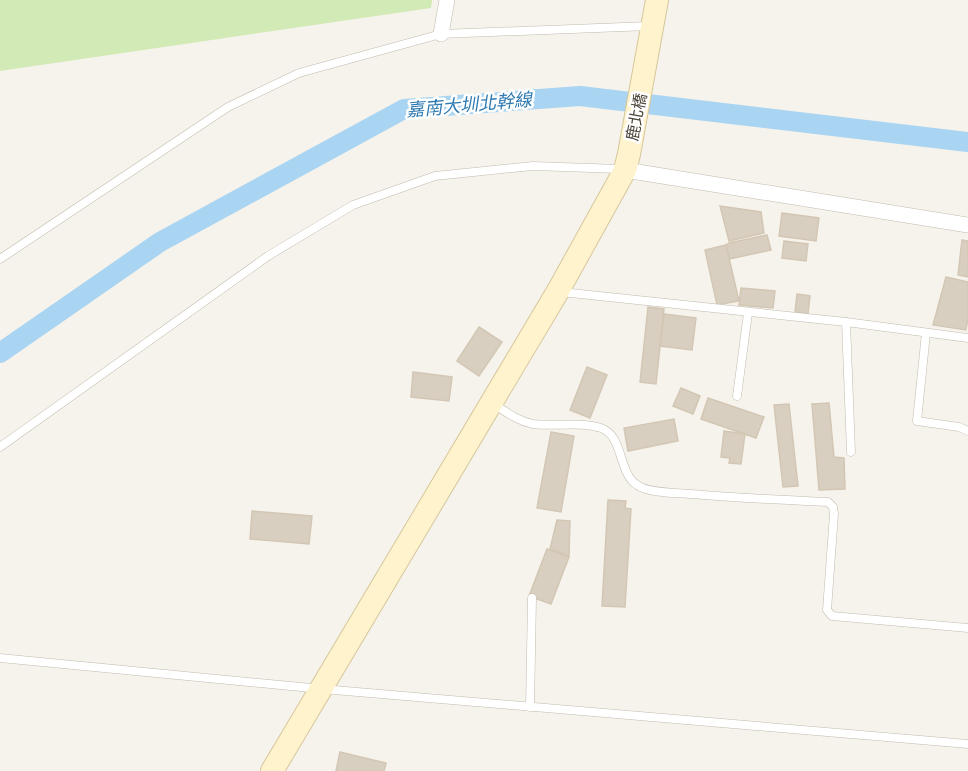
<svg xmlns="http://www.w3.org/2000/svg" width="968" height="771" viewBox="0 0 968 771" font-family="Roboto,'Noto Sans TC',sans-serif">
	<rect width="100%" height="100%" fill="#f6f3ec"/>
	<!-- green -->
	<polygon fill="#d2eab5" points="0,0 432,0 431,8 0,71"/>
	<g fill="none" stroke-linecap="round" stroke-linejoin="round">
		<!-- canal -->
		<polyline stroke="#a9d4f2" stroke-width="20" points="0,353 160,242 404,109 580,96 968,142"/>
	</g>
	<!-- building -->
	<g fill="#d8cfc1" stroke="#d3c7b4" stroke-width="1.5">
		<polygon points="720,206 761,212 764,233 729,241"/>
		<polygon points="782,213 819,218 816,241 779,236"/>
		<polygon points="767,235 771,250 729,259 726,245 729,243"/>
		<polygon points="962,240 968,241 968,277 958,275"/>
		<polygon points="784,241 808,244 806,261 782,258"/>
		<polygon points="726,245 739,301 717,305 705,250"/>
		<polygon points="946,277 968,282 968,318 966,330 933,325"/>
		<polygon points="741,288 775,291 773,308 739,305"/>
		<polygon points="797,294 810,296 808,314 795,312"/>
		<polygon points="648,307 664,309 656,384 640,382"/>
		<polygon points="664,314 696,318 692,350 660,346"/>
		<polygon points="479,327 502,342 479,376 457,361"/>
		<polygon points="587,367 607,375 590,418 570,410"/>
		<polygon points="413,372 452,377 449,401 411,397"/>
		<polygon points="681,388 700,396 693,414 673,406"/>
		<polygon points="708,398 764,417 756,438 701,419"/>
		<polygon points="829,403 834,457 844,458 845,489 819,490 812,404"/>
		<polygon points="789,404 798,486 783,487 774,405"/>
		<polygon points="674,419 678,441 628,451 624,428"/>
		<polygon points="724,431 745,434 741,464 729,463 730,458 721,457"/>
		<polygon points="551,432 574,436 561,512 537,508"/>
		<polygon points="608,500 626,501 625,508 631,509 625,607 602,606"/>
		<polygon points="252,511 312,516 309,544 250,539"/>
		<polygon points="557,520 570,521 569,556 550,549"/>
		<polygon points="547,549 569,557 551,604 529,596"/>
		<polygon points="340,752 386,763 384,771 336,771"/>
	</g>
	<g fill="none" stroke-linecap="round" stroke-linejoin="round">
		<defs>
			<g id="lane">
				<polyline points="0,259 228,107 299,73 441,34 649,26"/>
				<polyline points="561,292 846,322 968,338"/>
				<polyline points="846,322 851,452"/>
				<polyline points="926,333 917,421 959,427 968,431"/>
				<polyline points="737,396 748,313"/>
				<path d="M 492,403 C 505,411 517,421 533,424 C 555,427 580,421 601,428 C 624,436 618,473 637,485 C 648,493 676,493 691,494 C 736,498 782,500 828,502 L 833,507 L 834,514 L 827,610 L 832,616 L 968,628"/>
				<polyline points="0,447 268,256 353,205 435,176 533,166 620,169"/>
				<polyline points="0,658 322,689 968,744"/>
				<polyline points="530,707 532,598"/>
			</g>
			<g id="street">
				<polyline points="441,34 447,0"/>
				<polyline points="625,170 968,225"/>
			</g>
			<polyline id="secondary" points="272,771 558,291 625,170 629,154 657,0"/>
		</defs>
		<!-- lane casing -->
		<use href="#lane" stroke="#c2bbae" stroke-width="9"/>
		<!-- street casing -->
		<use href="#street" stroke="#c2bbae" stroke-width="16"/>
		<!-- secondary casing -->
		<use href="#secondary" stroke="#d6c79b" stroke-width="24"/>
		<!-- lane -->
		<use href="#lane" stroke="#fff" stroke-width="8"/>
		<!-- street -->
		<use href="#street" stroke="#fff" stroke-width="15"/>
		<!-- secondary -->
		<use href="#secondary" stroke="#fff3cd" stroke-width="22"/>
	</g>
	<g text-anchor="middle" stroke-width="5" stroke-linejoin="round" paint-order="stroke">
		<!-- street labels -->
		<g font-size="16" fill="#4b4439" stroke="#fff">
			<text transform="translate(636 117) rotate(-79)" y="6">鹿北橋</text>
		</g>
		<!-- water labels -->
		<g font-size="18" font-style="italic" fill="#2e7ab2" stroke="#fff">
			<text transform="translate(469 105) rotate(-5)" y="6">嘉南大圳北幹線</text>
		</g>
	</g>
</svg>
